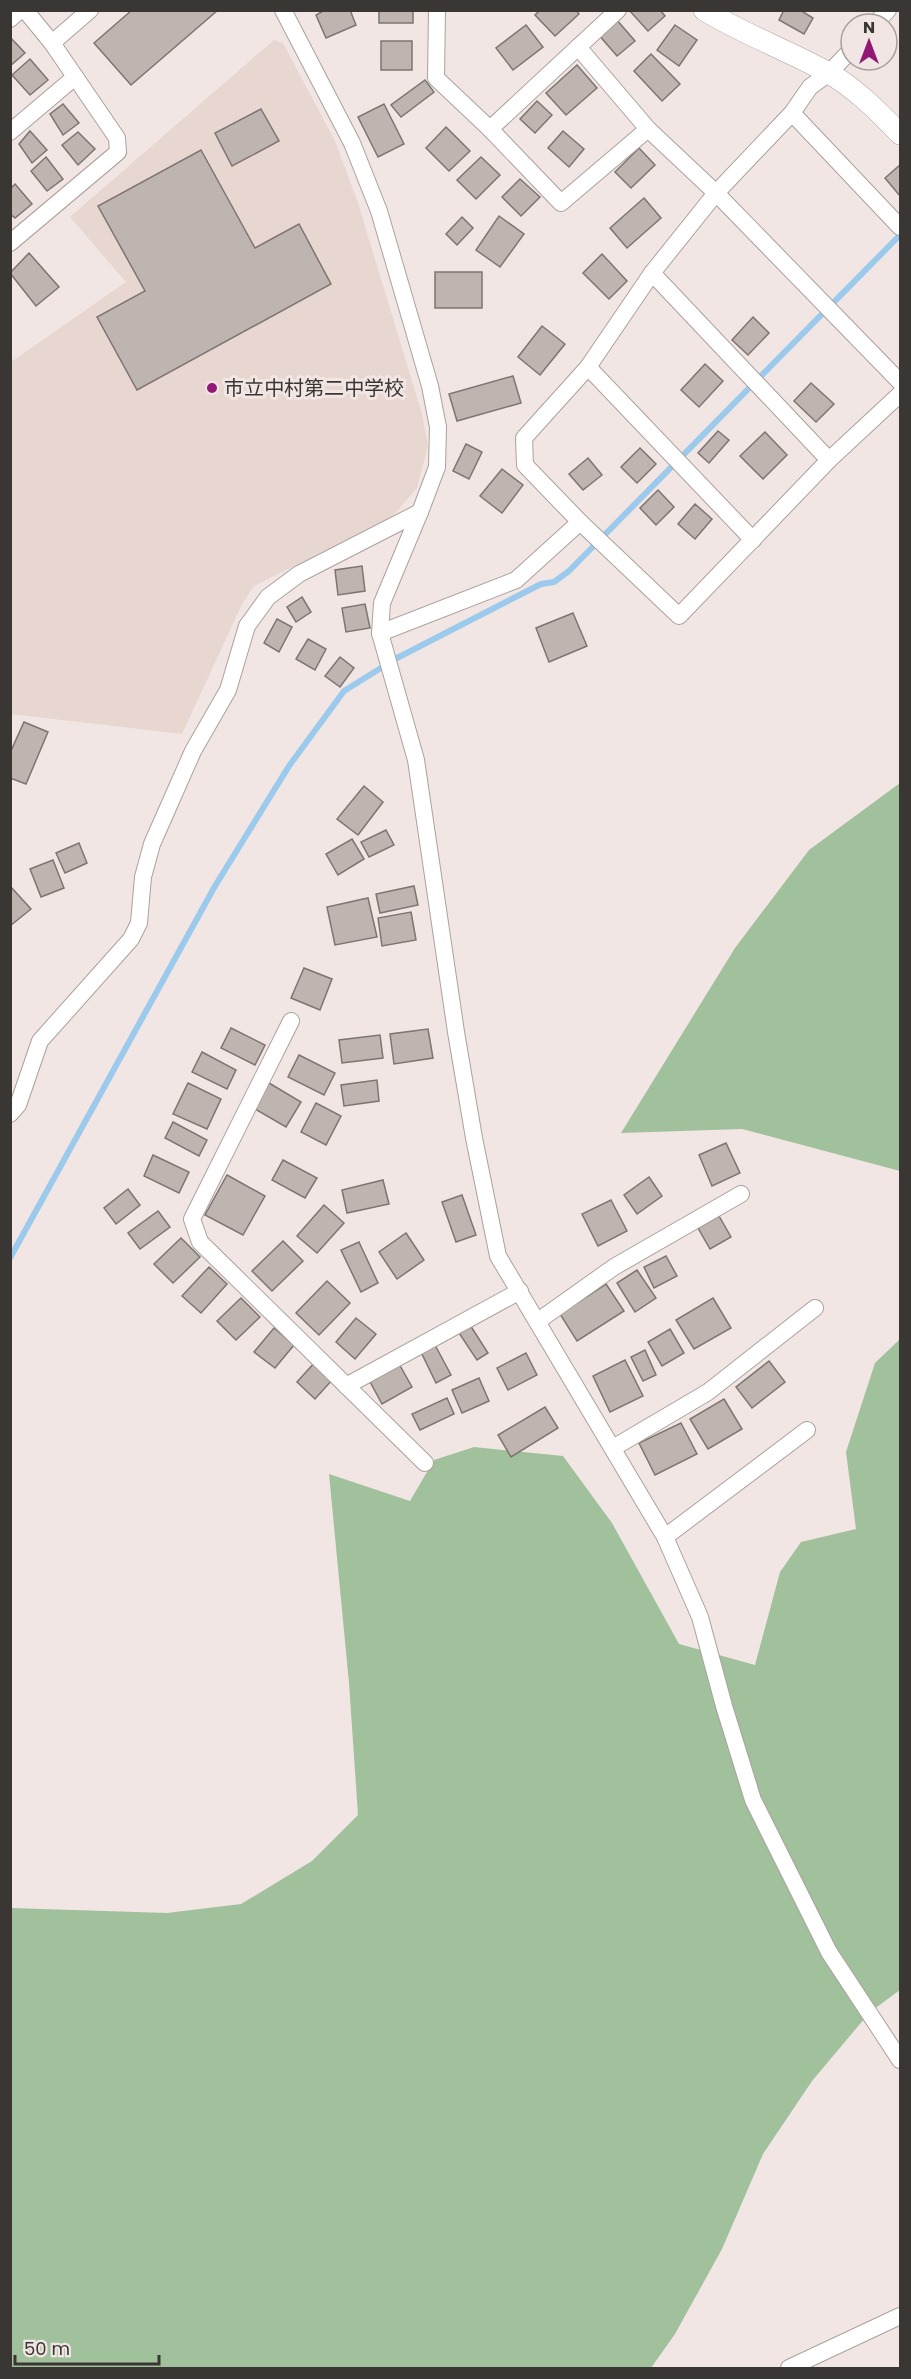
<svg xmlns="http://www.w3.org/2000/svg" width="911" height="2379" viewBox="0 0 911 2379" font-family="Poppins,'Noto Sans JP',sans-serif">
	<rect width="100%" height="100%" fill="#f1e6e3"/>
	<!-- built -->
	<polygon fill="#e8d6d0" points="274,40 283,43 335,141 358,203 422,414 428,446 417,488 391,518 254,586 242,604 182,734 11,714 11,362 126,282 70,217"/>
	<!-- green -->
	<g fill="#a0c19b">
		<polygon points="900,783 900,1171 742,1129 621,1133 735,948 809,850"/>
		<polygon points="900,1339 900,1990 870,2012 812,2081 763,2154 722,2249 675,2334 651,2368 11,2368 11,1908 167,1913 241,1904 312,1861 358,1815 349,1683 329,1474 410,1501 434,1460 474,1447 563,1456 612,1523 679,1644 755,1665 780,1572 801,1542 856,1529 846,1452 875,1363"/>
	</g>
	<g fill="none" stroke-linecap="round" stroke-linejoin="round">
		<!-- stream -->
		<polyline stroke="#9bcaed" stroke-width="6" points="10,1258 215,886 289,766 344,691 397,658 541,584 554,582 569,571 900,235"/>
	</g>
	<!-- building -->
	<g fill="#beb4b0" stroke="#7e7471" stroke-width="1.5">
		<polygon points="132,10 218,10 131,85 94,43"/>
		<polygon points="325,10 350,10 356,25 326,38 316,15"/>
		<rect x="379" y="10" width="34" height="13"/>
		<polygon points="540,10 576,10 579,14 555,36 535,15"/>
		<polygon points="629,10 660,10 665,16 648,31"/>
		<polygon points="784,10 800,10 813,18 804,34 779,20"/>
		<polygon points="616,19 635,41 617,56 598,34"/>
		<polygon points="526,25 543,47 513,70 496,48"/>
		<polygon points="675,25 697,40 679,66 657,50"/>
		<polygon points="10,37 25,53 10,66"/>
		<rect x="381" y="41" width="31" height="29"/>
		<polygon points="651,54 680,84 662,101 634,71"/>
		<polygon points="30,59 48,80 30,95 12,75"/>
		<polygon points="577,65 597,88 566,115 546,93"/>
		<polygon points="425,80 434,92 401,117 391,105"/>
		<polygon points="537,101 552,115 535,133 520,119"/>
		<polygon points="63,104 79,123 63,135 50,114"/>
		<polygon points="384,104 404,144 378,157 358,117"/>
		<polygon points="261,109 279,141 232,166 215,133"/>
		<polygon points="446,127 470,151 449,171 426,148"/>
		<polygon points="30,131 47,150 32,163 19,144"/>
		<polygon points="563,131 584,149 569,167 548,148"/>
		<polygon points="78,132 95,149 78,165 62,145"/>
		<polygon points="639,148 655,165 631,188 615,172"/>
		<polygon points="201,150 255,248 299,224 331,284 137,390 97,317 145,291 98,206"/>
		<polygon points="46,157 63,179 47,191 31,171"/>
		<polygon points="481,157 500,175 476,199 457,180"/>
		<polygon points="900,165 900,196 885,178"/>
		<polygon points="520,179 540,197 521,216 502,197"/>
		<polygon points="15,184 32,204 15,218 10,214 10,189"/>
		<polygon points="644,198 661,218 627,248 610,228"/>
		<polygon points="499,216 524,234 500,267 476,250"/>
		<polygon points="462,217 473,228 457,245 446,234"/>
		<polygon points="29,253 59,287 36,306 10,273"/>
		<polygon points="602,254 627,281 609,299 583,273"/>
		<rect x="435" y="272" width="47" height="36"/>
		<polygon points="753,317 769,333 748,355 732,340"/>
		<polygon points="542,326 565,344 540,375 518,357"/>
		<polygon points="705,364 723,381 699,407 681,390"/>
		<polygon points="513,376 521,403 457,421 449,394"/>
		<polygon points="811,383 834,404 816,422 794,401"/>
		<polygon points="718,431 729,440 709,463 698,453"/>
		<polygon points="765,432 787,455 763,479 740,456"/>
		<polygon points="466,444 482,452 469,479 453,471"/>
		<polygon points="640,448 656,464 637,483 621,467"/>
		<polygon points="588,458 602,475 583,490 569,474"/>
		<polygon points="502,469 523,485 502,513 480,496"/>
		<polygon points="658,490 674,507 656,525 640,508"/>
		<polygon points="695,504 712,519 695,539 678,524"/>
		<polygon points="362,566 365,591 338,595 335,570"/>
		<polygon points="302,597 311,612 296,622 287,607"/>
		<polygon points="365,604 370,628 346,632 342,608"/>
		<polygon points="573,613 587,646 549,662 536,628"/>
		<polygon points="277,619 292,627 279,652 264,643"/>
		<polygon points="308,639 326,649 315,670 296,659"/>
		<polygon points="340,657 354,668 340,687 325,676"/>
		<polygon points="24,722 48,732 26,784 10,778 10,753"/>
		<polygon points="364,786 383,802 358,835 337,819"/>
		<polygon points="386,830 394,845 369,857 361,842"/>
		<polygon points="352,839 364,859 338,875 326,854"/>
		<polygon points="79,843 87,863 65,873 56,853"/>
		<polygon points="53,860 64,888 41,897 30,869"/>
		<polygon points="10,886 31,909 10,926"/>
		<polygon points="414,886 418,905 380,913 376,894"/>
		<polygon points="368,898 377,937 335,945 327,907"/>
		<polygon points="411,912 416,940 382,946 378,918"/>
		<polygon points="304,968 332,979 320,1010 291,998"/>
		<polygon points="231,1028 265,1045 255,1065 221,1048"/>
		<polygon points="428,1029 433,1058 394,1064 390,1034"/>
		<polygon points="380,1035 383,1058 342,1063 339,1040"/>
		<polygon points="202,1052 236,1070 227,1089 192,1072"/>
		<polygon points="299,1055 335,1073 324,1095 288,1077"/>
		<polygon points="377,1080 379,1101 344,1106 341,1085"/>
		<polygon points="188,1083 221,1099 207,1129 173,1114"/>
		<polygon points="269,1083 301,1102 286,1127 255,1109"/>
		<polygon points="316,1103 341,1116 326,1145 301,1132"/>
		<polygon points="173,1122 207,1140 199,1156 165,1138"/>
		<polygon points="726,1143 740,1173 712,1186 699,1155"/>
		<polygon points="153,1155 189,1172 179,1193 144,1176"/>
		<polygon points="283,1160 317,1178 305,1198 272,1180"/>
		<polygon points="227,1175 265,1196 243,1235 205,1215"/>
		<polygon points="649,1177 662,1196 637,1214 624,1195"/>
		<polygon points="383,1180 389,1204 347,1213 342,1190"/>
		<polygon points="128,1189 140,1205 116,1224 104,1208"/>
		<polygon points="462,1195 476,1235 456,1242 442,1202"/>
		<polygon points="611,1200 627,1231 598,1246 582,1214"/>
		<polygon points="324,1205 344,1223 317,1253 297,1236"/>
		<polygon points="158,1211 170,1227 140,1249 128,1233"/>
		<polygon points="719,1216 731,1237 710,1249 698,1228"/>
		<polygon points="406,1233 424,1260 397,1279 379,1252"/>
		<polygon points="181,1238 200,1257 173,1283 154,1264"/>
		<polygon points="283,1241 303,1261 272,1291 252,1271"/>
		<polygon points="359,1242 378,1283 361,1292 341,1250"/>
		<polygon points="666,1256 677,1276 654,1288 644,1267"/>
		<polygon points="209,1267 227,1284 201,1313 182,1296"/>
		<polygon points="637,1270 656,1298 635,1312 617,1283"/>
		<polygon points="327,1281 350,1303 319,1335 296,1313"/>
		<polygon points="606,1284 624,1311 577,1341 560,1314"/>
		<polygon points="241,1298 260,1317 236,1340 217,1321"/>
		<polygon points="713,1298 731,1328 694,1349 676,1320"/>
		<polygon points="356,1318 376,1334 355,1359 336,1342"/>
		<polygon points="470,1325 488,1353 477,1360 459,1333"/>
		<polygon points="274,1328 294,1345 275,1368 254,1352"/>
		<polygon points="670,1329 684,1353 662,1366 648,1342"/>
		<polygon points="435,1345 451,1375 436,1383 421,1352"/>
		<polygon points="645,1350 656,1375 643,1381 631,1357"/>
		<polygon points="526,1353 537,1375 508,1390 497,1368"/>
		<polygon points="625,1360 643,1396 610,1412 593,1376"/>
		<polygon points="769,1361 785,1382 752,1408 736,1387"/>
		<polygon points="315,1362 333,1379 315,1399 297,1382"/>
		<polygon points="398,1362 412,1387 382,1404 368,1378"/>
		<polygon points="479,1378 489,1401 462,1413 452,1390"/>
		<polygon points="447,1398 454,1414 420,1430 412,1414"/>
		<polygon points="724,1399 742,1429 708,1449 690,1419"/>
		<polygon points="545,1407 558,1428 511,1457 498,1435"/>
		<polygon points="681,1423 697,1454 655,1475 639,1443"/>
	</g>
	<g fill="none" stroke-linecap="round" stroke-linejoin="round">
		<defs>
			<g id="minor">
				<polyline points="437,10 436,78 490,129 561,203 648,129"/>
				<polyline points="10,19 20,10"/>
				<polyline points="875,24 888,10"/>
				<polyline points="52,43 90,10"/>
				<polyline points="578,47 648,129 716,193 900,382"/>
				<polyline points="851,50 829,73 810,87 792,113 716,193 652,273 588,367 524,438 525,465 580,522 679,616 829,460 900,394"/>
				<polyline points="792,113 900,227"/>
				<polyline points="490,129 618,10"/>
				<polyline points="10,132 75,77"/>
				<polyline points="10,243 118,152 117,138 52,43 25,10"/>
				<polyline points="652,273 829,460"/>
				<polyline points="588,367 753,540"/>
				<polyline points="420,512 382,603 380,633 416,760 456,1032 474,1138 498,1256 665,1537 700,1617 724,1706 753,1800 829,1952 900,2060"/>
				<polyline points="380,633 516,580 580,522"/>
				<polyline points="291,1021 192,1219 200,1242 425,1463"/>
				<polyline points="10,1114 18,1105 40,1041 131,939 139,923 143,877 152,844 193,751 228,690 247,626 268,597 299,574 420,512 437,467 438,427 430,386 379,211 352,143 283,10"/>
				<polyline points="538,1321 614,1267 741,1194"/>
				<polyline points="346,1386 520,1291"/>
				<polyline points="613,1448 708,1392 815,1308"/>
				<polyline points="665,1537 807,1430"/>
				<polyline points="789,2368 900,2316"/>
			</g>
			<path id="tertiary" d="M 704,10 C 743,34 787,50 827,72 C 854,87 879,112 900,134"/>
		</defs>
		<!-- minor casing -->
		<use href="#minor" stroke="#aba19d" stroke-width="18"/>
		<!-- tertiary casing -->
		<use href="#tertiary" stroke="#aba19d" stroke-width="22"/>
		<!-- minor -->
		<use href="#minor" stroke="#fff" stroke-width="16"/>
		<!-- tertiary -->
		<use href="#tertiary" stroke="#fff" stroke-width="21"/>
	</g>
	<!-- markers -->
	<circle fill="#921875" stroke="#f1e6e3" stroke-width="2" cx="212" cy="388" r="6"/>
	<g text-anchor="middle" stroke-width="6" stroke-linejoin="round" paint-order="stroke">
		<!-- poi labels -->
		<g font-size="20" fill="#3a3634" stroke="#f1e6e3" text-anchor="start">
			<text x="224" y="395">市立中村第二中学校</text>
		</g>
	</g>
	<!-- border -->
	<rect width="911" height="2379" fill="none" stroke="#3a3634" stroke-width="24"/>
	<!-- north arrow -->
	<g transform="translate(869 42)"><circle r="28" fill="#f1e6e3" stroke="#a8a09d" stroke-width="1.5"/>
	<path d="M0-4.5L10 22L0 15L-10 22Z" fill="#921875"/>
	<text y="-9" font-size="16" font-weight="bold" text-anchor="middle" fill="#3a3634">N</text>
	</g>
	<!-- scale -->
	<path d="M15 2355v9h144v-9" fill="none" stroke="#3a3634" stroke-width="3"/>
	<text x="24" y="2355" font-size="18" fill="#3a3634" stroke="#f1e6e3" stroke-width="4.5" paint-order="stroke">50 m</text>
</svg>
